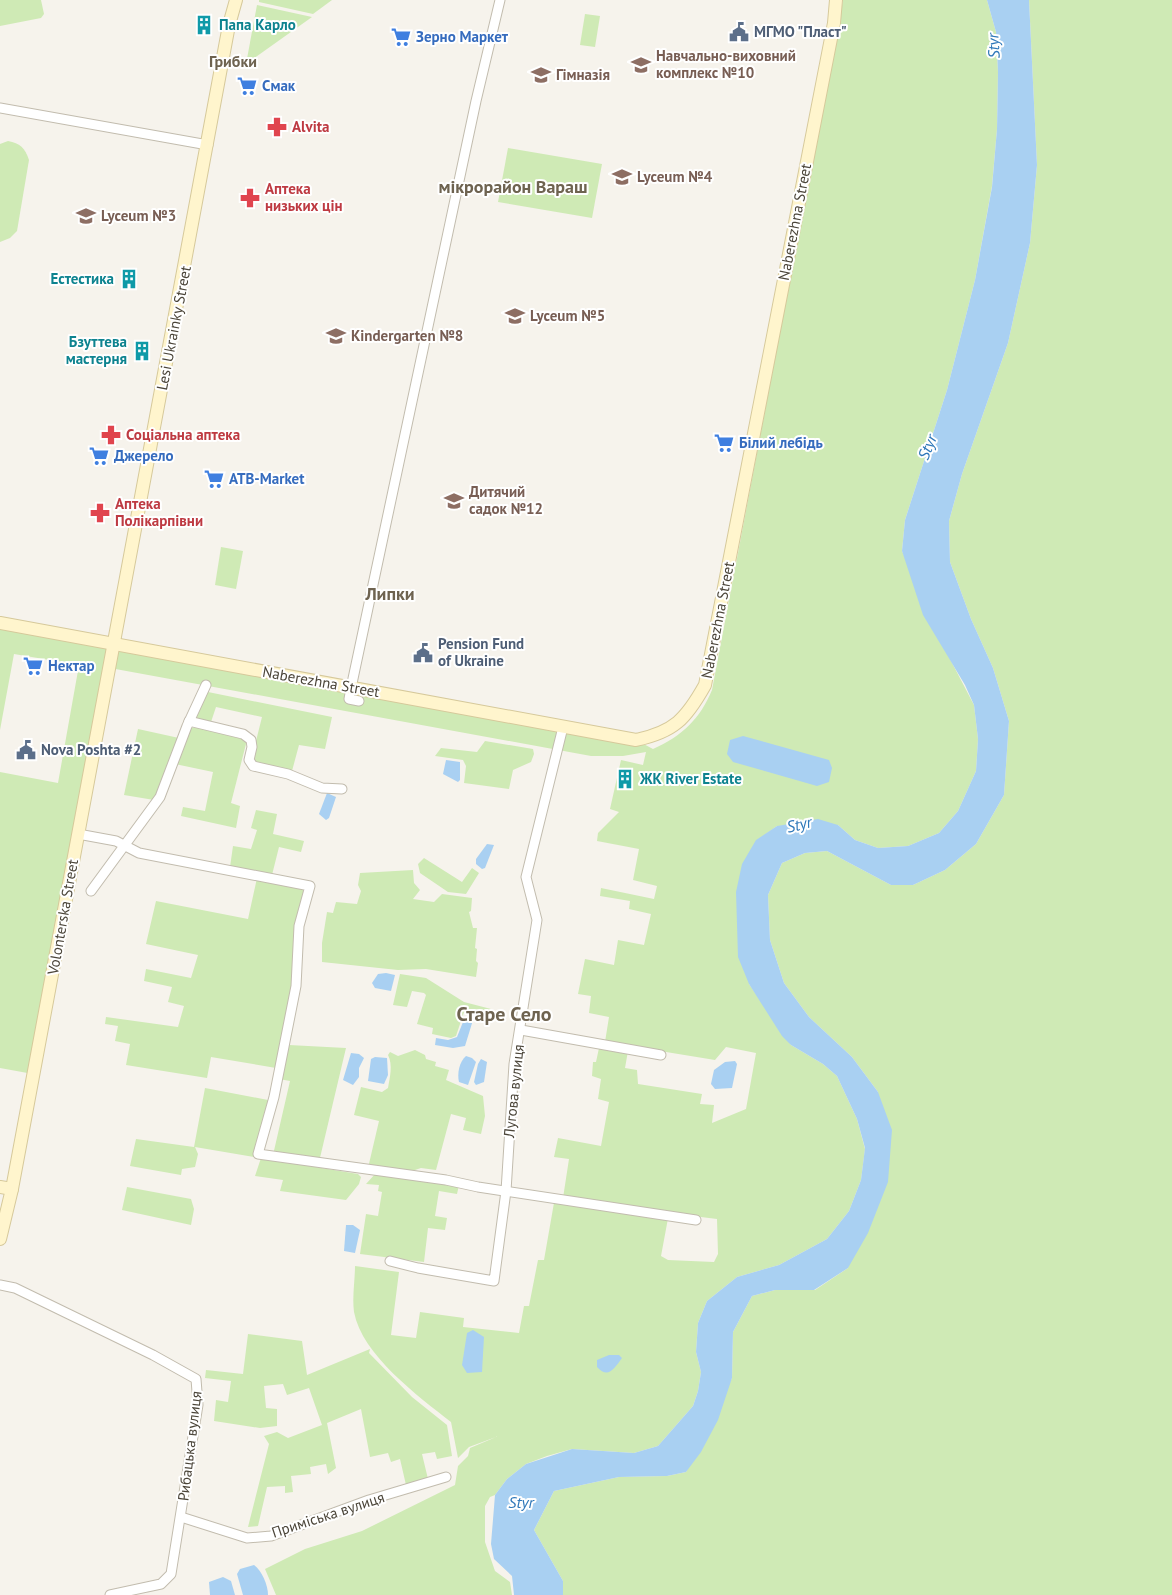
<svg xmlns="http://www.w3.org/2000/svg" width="1172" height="1595" viewBox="0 0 1172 1595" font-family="'PT Sans',sans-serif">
	<rect width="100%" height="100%" fill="#f6f3ec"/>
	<!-- green -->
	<g fill="#cfeab5" fill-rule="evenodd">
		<polygon points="0,0 41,0 44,14 41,18 0,26"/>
		<polygon points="259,0 332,0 313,14 259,2"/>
		<path d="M 843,0 L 987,0 L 996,32 L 998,72 L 997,129 L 992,186 L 975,280 L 947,390 L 905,520 L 902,551 L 950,659 L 974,705 L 978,739 L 976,771 L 958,811 L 939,833 L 908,846 L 878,848 L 855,840 L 838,825 L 777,826 L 756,841 L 749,984 L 791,1045 L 823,1064 L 837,1076 L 857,1119 L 865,1149 L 861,1180 L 849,1211 L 827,1239 L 779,1265 L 737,1277 L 707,1301 L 698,1323 L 696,1352 L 701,1372 L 698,1391 L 693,1406 L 658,1446 L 634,1453 L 572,1449 L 547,1456 L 526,1464 L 507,1479 L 495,1495 L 490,1497 L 485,1506 L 485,1542 L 495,1571 L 510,1582 L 512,1595 L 276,1595 L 265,1569 L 305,1549 L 362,1531 L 455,1485 L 458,1466 L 468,1456 L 470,1448 L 496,1437 L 512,1415 L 496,1437 L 469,1447 L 458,1458 L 451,1422 C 418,1396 362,1355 354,1312 C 352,1297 355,1280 355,1266 L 399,1272 L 391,1335 L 416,1338 L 420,1312 L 464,1318 L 463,1327 L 519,1333 L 524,1306 L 529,1306 L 538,1260 L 544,1260 L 555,1197 L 563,1198 L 569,1159 L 554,1157 L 558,1138 L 601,1146 L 609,1102 L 598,1099 L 601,1079 L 592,1076 L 593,1062 L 596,1062 L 599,1048 L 628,1051 L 625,1068 L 637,1070 L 638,1084 L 702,1094 L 700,1104 L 714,1105 L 712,1123 L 746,1109 L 756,1053 L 726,1047 L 715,1060 L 605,1042 L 609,1017 L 589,1013 L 591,996 L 578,994 L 585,959 L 614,965 L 618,940 L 644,945 L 651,914 L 629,909 L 630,901 L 600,896 L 601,888 L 654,899 L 657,886 L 633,880 L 639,849 L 597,841 L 598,833 L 619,812 L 610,809 L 621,760 L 643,765 L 646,752 L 623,756 L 591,756 L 110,668 L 33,1074 L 0,1068 L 0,772 L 58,783 L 79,665 L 14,654 L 0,730 L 0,623 L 636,740 L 653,749 C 682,736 700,719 712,690 ZM 669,1213 L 717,1219 L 718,1254 L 714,1262 L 668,1260 L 661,1256 Z"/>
		<polygon points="1029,0 1172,0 1172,1595 563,1595 563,1581 534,1530 554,1491 619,1477 667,1476 686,1472 732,1378 733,1332 752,1296 775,1290 815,1290 848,1268 878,1092 852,1057 809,1017 784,983 770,940 768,895 782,863 805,853 827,851 891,885 913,885 945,870 976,844 1004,795 1009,721 993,668 971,619 950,562 949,521 962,474 1008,343 1030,243 1037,165"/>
		<polygon points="257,5 312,17 246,64"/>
		<polygon points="585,14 600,16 595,47 580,45"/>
		<path d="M 8,141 C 20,143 25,148 29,160 L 17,231 L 10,238 L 0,242 L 0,144 Z"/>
		<polygon points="508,148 602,164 592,218 498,202"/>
		<polygon points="221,547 243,551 236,589 215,585"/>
		<polygon points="208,692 332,717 325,749 299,745 292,771 254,762 252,757 262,717 216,707 210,725 195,720"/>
		<polygon points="195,727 247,740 231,803 240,806 236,828 181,816 183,807 205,811 213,772 175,764 191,728"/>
		<polygon points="138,729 179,738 154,800 124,795"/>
		<polygon points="485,741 533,749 534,754 531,762 513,770 509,789 464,783 466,766 463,760 435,756 441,748 477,752"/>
		<polygon points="256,810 277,814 273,834 304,841 301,852 279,847 272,875 230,867 233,846 251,849 257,830 251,828"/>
		<polygon points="424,858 462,882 472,868 479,873 466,894 448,892 420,873 418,864"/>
		<polygon points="413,870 414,883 420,890 413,899 434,902 442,894 472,898 471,911 469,912 473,928 477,928 475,948 477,949 476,961 478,963 476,977 426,969 398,970 322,962 322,943 327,912 333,913 336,902 357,904 361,891 358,885 360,873"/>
		<polygon points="257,878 302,889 304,892 293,986 276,1068 211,1057 207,1078 126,1065 130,1044 115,1041 118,1026 105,1024 106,1017 178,1027 184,1006 168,1002 172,987 144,981 146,969 191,978 198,955 146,944 156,901 248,919"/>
		<polygon points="400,974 426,978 464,1002 491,1009 489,1018 464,1012 456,1036 451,1038 432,1034 433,1028 417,1024 426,995 424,993 412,991 407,1007 393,1005"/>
		<polygon points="289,1045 346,1048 319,1162 273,1155 290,1081 279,1079 286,1048"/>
		<path d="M 415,1050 L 425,1055 L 426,1059 L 436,1062 L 435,1066 L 449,1070 L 446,1080 L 483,1096 L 485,1116 L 481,1134 L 463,1130 L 466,1118 L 451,1114 L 436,1170 L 421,1168 L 412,1171 L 368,1168 L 379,1121 L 354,1115 L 361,1087 L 382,1092 L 388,1088 C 390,1077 393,1065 388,1055 L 390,1052 L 398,1056 Z"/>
		<polygon points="205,1088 268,1100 254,1157 195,1147 198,1154 195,1167 182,1169 181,1175 130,1166 136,1139 194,1147"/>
		<polygon points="261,1158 358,1174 361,1177 359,1184 346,1200 280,1191 283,1180 255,1176"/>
		<polygon points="376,1173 459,1185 457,1194 439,1191 435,1216 447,1218 445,1230 428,1228 424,1262 360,1254 366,1214 378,1216 382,1192 378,1191 379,1185 366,1184"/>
		<polygon points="127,1187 191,1199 194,1209 191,1225 122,1210"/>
		<polygon points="248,1334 302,1341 307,1375 370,1349 369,1353 412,1397 447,1425 452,1456 437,1459 435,1452 422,1454 428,1479 406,1485 400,1459 391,1462 388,1453 370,1457 361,1409 327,1423 336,1468 328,1474 326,1464 310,1467 311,1474 291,1476 293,1492 285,1493 285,1486 267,1487 258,1526 248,1527 269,1444 264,1436 277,1432 288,1438 322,1425 309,1388 287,1395 283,1384 264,1386 266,1408 277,1409 277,1426 260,1428 214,1421 216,1400 228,1402 231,1381 205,1378 206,1370 243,1374"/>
	</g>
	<!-- water -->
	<g fill="#a9d0f2">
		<polygon points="987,0 1029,0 1037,165 1030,243 1008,343 962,474 949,521 950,562 971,619 993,668 1009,721 1004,795 976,844 945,870 913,885 891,885 827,851 805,853 782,863 768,895 770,940 784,983 809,1017 852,1057 878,1092 892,1130 888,1182 868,1233 848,1268 814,1290 775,1290 752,1296 733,1332 732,1378 718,1420 701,1452 686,1472 667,1476 619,1477 554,1491 534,1530 563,1581 563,1595 514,1595 512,1576 494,1559 491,1544 495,1495 507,1479 526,1464 572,1449 634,1453 658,1446 693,1406 698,1391 701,1372 696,1352 698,1323 707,1301 737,1277 779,1265 827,1239 849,1211 861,1180 865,1148 857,1119 837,1076 823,1064 791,1045 782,1036 749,984 738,957 736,892 742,864 756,840 777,826 818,819 838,825 855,840 878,848 908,846 939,833 958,811 976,771 978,739 974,705 965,685 923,615 902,551 905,520 947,390 975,280 992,187 997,129 998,72 996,32"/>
		<polygon points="743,736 829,760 832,768 829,782 817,786 733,762 727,754 730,740"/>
		<polygon points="446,760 460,762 460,780 458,782 443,774"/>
		<polygon points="327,793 336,797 329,818 326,820 319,814"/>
		<polygon points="487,844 494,845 485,868 482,869 476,864 476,859"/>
		<polygon points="386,973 395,975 391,991 375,988 372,983 378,974"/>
		<polygon points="465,1017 471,1017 473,1020 465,1046 453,1048 435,1045 436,1038 448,1040 457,1037"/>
		<polygon points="351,1053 359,1054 364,1058 359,1068 359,1077 353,1085 343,1080"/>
		<path d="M 466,1056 L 472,1058 L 476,1062 L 468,1085 L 459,1082 C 457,1074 459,1062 466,1056 Z"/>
		<polygon points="375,1057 387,1058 388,1075 384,1084 368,1081 371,1059"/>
		<polygon points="481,1059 487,1062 484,1082 476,1085 474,1082 478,1064"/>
		<polygon points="735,1061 737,1064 732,1088 715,1089 711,1084 714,1070 725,1062"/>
		<polygon points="346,1225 353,1225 360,1230 355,1253 344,1251"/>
		<polygon points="473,1330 484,1337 482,1372 467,1373 462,1365 467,1333"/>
		<path d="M 609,1355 L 619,1355 L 622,1358 C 614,1369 608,1379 597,1367 L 597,1360 Z"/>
		<path d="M 254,1565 C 262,1571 268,1585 268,1595 L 243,1595 L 237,1574 L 240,1569 Z"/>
		<polygon points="223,1577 231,1581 235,1595 210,1595 209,1582"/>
	</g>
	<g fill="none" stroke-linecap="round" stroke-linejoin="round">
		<defs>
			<g id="street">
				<polyline points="0,108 208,145"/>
				<polyline points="359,701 349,699 351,688 476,101 500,0"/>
				<polyline points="189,721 243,734 251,740 252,747 249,760 253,766 288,774 322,788 342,789"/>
				<polyline points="78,834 116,841 139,853 310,886 299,926 296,986 274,1097 258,1154 446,1180 478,1187 696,1220"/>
				<polyline points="91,891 160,797 187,726 206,685"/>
				<polyline points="521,1030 661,1055"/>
				<polyline points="390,1261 418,1268 494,1281 506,1191 514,1064 537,920 526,877 563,727"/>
				<polyline points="0,1285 15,1288 153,1355 196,1379 198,1405 171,1574 161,1584 110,1595"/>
				<polyline points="181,1517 247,1538 271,1536 369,1500 446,1477"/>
			</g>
			<g id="secondary">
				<path d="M 0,623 L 636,740 C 674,732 686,719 705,685 L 834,23 L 836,0"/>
				<polyline points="0,1187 12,1189"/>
				<polyline points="0,1239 12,1189 229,25 236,0"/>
			</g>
		</defs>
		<!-- street casing -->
		<use href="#street" stroke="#c2bcae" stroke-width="11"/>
		<!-- secondary casing -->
		<use href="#secondary" stroke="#d6c99b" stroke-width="14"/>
		<!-- street -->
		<use href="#street" stroke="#fff" stroke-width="9"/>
		<!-- secondary -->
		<use href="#secondary" stroke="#fff5cd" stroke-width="12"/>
	</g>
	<!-- icons -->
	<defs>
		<symbol id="building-bare" viewBox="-9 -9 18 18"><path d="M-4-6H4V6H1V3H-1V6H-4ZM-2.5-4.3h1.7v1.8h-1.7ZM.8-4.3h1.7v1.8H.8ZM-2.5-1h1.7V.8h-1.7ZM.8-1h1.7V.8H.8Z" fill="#0f9aa8" stroke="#fff" stroke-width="2.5" paint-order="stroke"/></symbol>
		<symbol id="civic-bare" viewBox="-9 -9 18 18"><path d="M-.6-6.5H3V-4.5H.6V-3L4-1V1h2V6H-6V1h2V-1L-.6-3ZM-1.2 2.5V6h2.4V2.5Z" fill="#5c6f8a" stroke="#fff" stroke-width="2.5" paint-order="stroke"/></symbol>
		<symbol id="supermarket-bare" viewBox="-9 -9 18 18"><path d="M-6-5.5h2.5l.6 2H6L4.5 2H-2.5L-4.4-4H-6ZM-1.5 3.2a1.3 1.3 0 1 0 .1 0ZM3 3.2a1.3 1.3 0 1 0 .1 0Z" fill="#3f7fe0" stroke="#fff" stroke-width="2.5" paint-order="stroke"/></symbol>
		<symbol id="school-bare" viewBox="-9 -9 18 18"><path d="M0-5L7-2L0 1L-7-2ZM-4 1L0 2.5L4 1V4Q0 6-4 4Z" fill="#8d6e63" stroke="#fff" stroke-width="2.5" paint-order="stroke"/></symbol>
		<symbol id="pharmacy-bare" viewBox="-9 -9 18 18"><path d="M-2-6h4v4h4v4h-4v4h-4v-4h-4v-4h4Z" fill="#e0444e" stroke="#fff" stroke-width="2.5" paint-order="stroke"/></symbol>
	</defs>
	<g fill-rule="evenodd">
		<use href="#building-bare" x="190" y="11" width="28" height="28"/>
		<use href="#civic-bare" x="725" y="18" width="28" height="28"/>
		<use href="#supermarket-bare" x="387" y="23" width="28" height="28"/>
		<use href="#school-bare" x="627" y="51" width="28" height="28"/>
		<use href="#school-bare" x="527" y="61" width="28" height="28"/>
		<use href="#supermarket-bare" x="233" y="72" width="28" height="28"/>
		<use href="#pharmacy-bare" x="263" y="113" width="28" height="28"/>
		<use href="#school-bare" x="608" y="163" width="28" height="28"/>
		<use href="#pharmacy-bare" x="236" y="184" width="28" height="28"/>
		<use href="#school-bare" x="72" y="202" width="28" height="28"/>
		<use href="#building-bare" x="115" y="265" width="28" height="28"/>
		<use href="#school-bare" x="501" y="302" width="28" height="28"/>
		<use href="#school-bare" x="322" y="322" width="28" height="28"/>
		<use href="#building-bare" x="128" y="337" width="28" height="28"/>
		<use href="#pharmacy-bare" x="97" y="421" width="28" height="28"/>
		<use href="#supermarket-bare" x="710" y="429" width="28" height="28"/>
		<use href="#supermarket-bare" x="85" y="442" width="28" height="28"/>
		<use href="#supermarket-bare" x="200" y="465" width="28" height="28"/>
		<use href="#school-bare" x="440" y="487" width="28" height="28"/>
		<use href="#pharmacy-bare" x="86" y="499" width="28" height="28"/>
		<use href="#civic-bare" x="409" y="639" width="28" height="28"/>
		<use href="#supermarket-bare" x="19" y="652" width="28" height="28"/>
		<use href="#civic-bare" x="12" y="736" width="28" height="28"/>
		<use href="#building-bare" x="611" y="765" width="28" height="28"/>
	</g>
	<g text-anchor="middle" stroke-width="4" stroke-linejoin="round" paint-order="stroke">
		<!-- culture labels -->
		<g font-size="15" font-weight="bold" fill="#0d838f" stroke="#fff" text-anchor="start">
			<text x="219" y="30">Папа Карло</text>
			<text x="114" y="284" text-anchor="end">Естестика</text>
			<text x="127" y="347" text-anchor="end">Бзуттева<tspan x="127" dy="17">мастерня</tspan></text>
			<text x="640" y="784">ЖК River Estate</text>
		</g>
		<!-- service labels -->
		<g font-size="15" font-weight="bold" fill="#4e5e75" stroke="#fff" text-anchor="start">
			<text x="754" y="37">МГМО "Пласт"</text>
			<text x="438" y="649">Pension Fund<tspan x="438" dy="17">of Ukraine</tspan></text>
			<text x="41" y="755">Nova Poshta #2</text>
		</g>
		<!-- shop labels -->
		<g font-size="15" font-weight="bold" fill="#366cbe" stroke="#fff" text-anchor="start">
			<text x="416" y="42">Зерно Маркет</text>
			<text x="262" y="91">Смак</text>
			<text x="739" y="448">Білий лебідь</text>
			<text x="114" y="461">Джерело</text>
			<text x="229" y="484">ATB-Market</text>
			<text x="48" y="671">Нектар</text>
		</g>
		<!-- education labels -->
		<g font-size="15" font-weight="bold" fill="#785e54" stroke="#fff" text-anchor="start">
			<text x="656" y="61">Навчально-виховний<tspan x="656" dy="17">комплекс №10</tspan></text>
			<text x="556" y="80">Гімназія</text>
			<text x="637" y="182">Lyceum №4</text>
			<text x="101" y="221">Lyceum №3</text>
			<text x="530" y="321">Lyceum №5</text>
			<text x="351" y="341">Kindergarten №8</text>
			<text x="469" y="497">Дитячий<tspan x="469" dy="17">садок №12</tspan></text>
		</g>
		<!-- health labels -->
		<g font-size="15" font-weight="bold" fill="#be3a42" stroke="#fff" text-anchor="start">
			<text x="292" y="132">Alvita</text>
			<text x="265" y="194">Аптека<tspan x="265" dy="17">низьких цін</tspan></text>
			<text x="126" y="440">Соціальна аптека</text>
			<text x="115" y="509">Аптека<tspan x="115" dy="17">Полікарпівни</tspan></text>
		</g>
		<!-- street labels -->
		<g font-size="15" fill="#4b4539" stroke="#fff">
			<text transform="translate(795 222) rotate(-79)" y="5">Naberezhna Street</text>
			<text transform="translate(174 328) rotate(-79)" y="5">Lesi Ukrainky Street</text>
			<text transform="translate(718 620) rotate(-79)" y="5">Naberezhna Street</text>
			<text transform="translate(321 682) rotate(10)" y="5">Naberezhna Street</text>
			<text transform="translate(63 917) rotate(-80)" y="5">Volonterska Street</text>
			<text transform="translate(514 1091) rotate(-84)" y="5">Лугова вулиця</text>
			<text transform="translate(190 1446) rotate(-83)" y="5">Рибацька вулиця</text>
			<text transform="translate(328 1515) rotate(-18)" y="5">Приміська вулиця</text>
		</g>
		<!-- water labels -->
		<g font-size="16" font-style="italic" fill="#2f78b9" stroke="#fff">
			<text transform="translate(993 46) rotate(-93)" y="6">Styr</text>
			<text transform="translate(927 447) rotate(-68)" y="6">Styr</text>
			<text transform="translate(799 824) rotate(-13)" y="6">Styr</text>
			<text x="521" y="1508">Styr</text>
		</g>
		<!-- neighbourhood labels -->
		<g font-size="16" font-weight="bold" fill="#6e6350" stroke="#fff">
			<text x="233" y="67">Грибки</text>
		</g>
		<!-- quarter labels -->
		<g font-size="18" font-weight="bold" fill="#6e6350" stroke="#fff">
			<text x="513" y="193">мікрорайон Вараш</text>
			<text x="390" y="600">Липки</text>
		</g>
		<!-- district labels -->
		<g font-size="20" font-weight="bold" fill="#6e6350" stroke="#fff">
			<text x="504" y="1021">Старе Село</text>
		</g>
	</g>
</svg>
